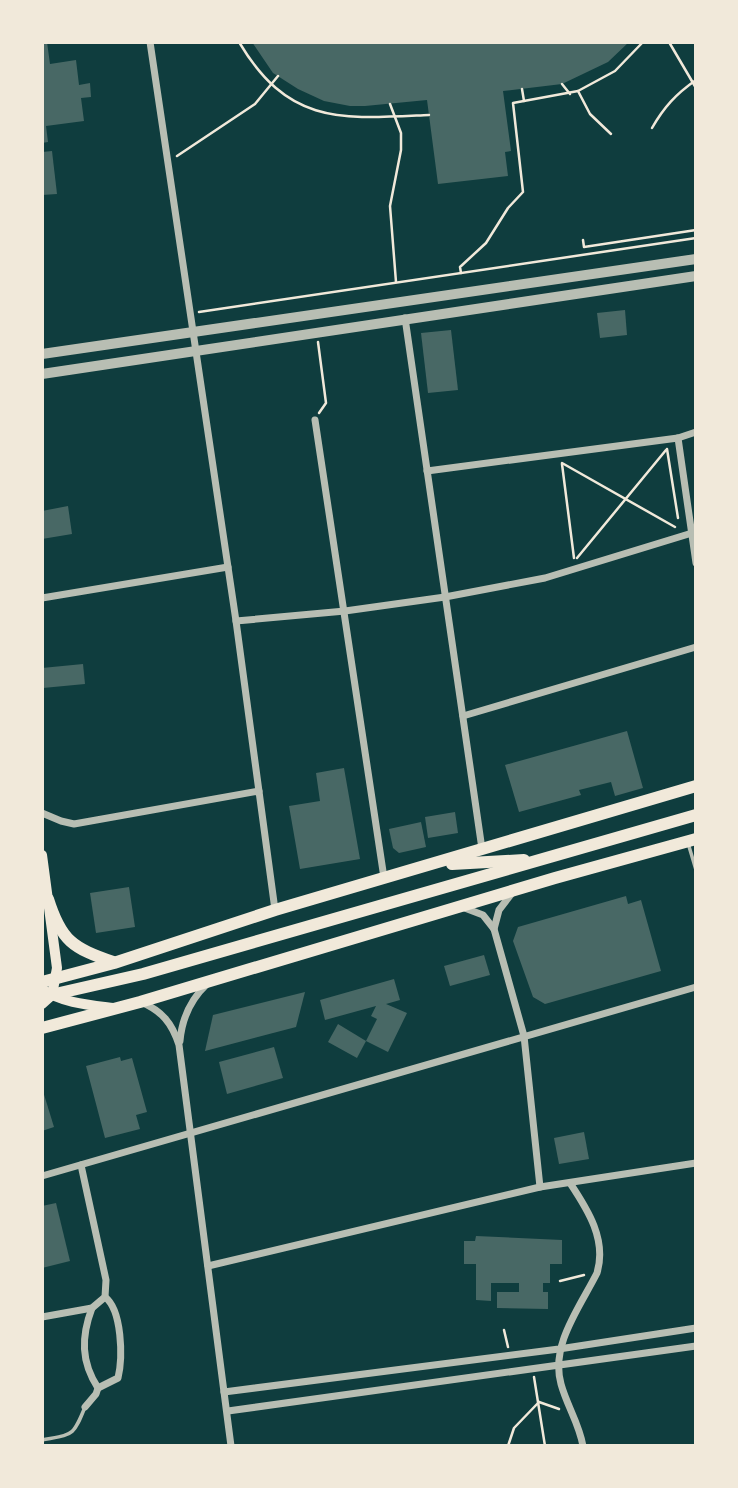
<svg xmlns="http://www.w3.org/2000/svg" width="738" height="1488" viewBox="0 0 738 1488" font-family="'DM Sans',sans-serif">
	<rect width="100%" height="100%" fill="#0f3d3e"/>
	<!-- building -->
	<g fill="#486865">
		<polygon points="42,42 47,42 50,64 76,60 79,85 90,83 91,97 81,98 84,121 46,126 48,142 42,143"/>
		<polygon points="252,42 342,42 356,44 388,42 629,42 608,62 562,84 503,91 511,151 505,152 508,176 438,184 427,100 365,106 350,106 324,101 298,89 273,73"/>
		<polygon points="52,151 57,194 42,195 42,152"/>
		<polygon points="625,310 627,335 600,338 597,313"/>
		<polygon points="451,330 458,390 428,393 421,333"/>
		<polygon points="68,506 72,534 42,539 42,511"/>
		<polygon points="83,664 85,684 43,688 42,668"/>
		<polygon points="627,731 643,788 615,796 611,782 579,790 581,795 519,812 505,765"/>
		<polygon points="344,768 360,859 300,869 289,806 320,801 316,773"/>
		<polygon points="455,812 458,833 428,838 425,817"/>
		<polygon points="421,822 426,847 399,853 393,848 389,829"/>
		<polygon points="129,887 135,927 96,933 90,893"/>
		<polygon points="626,896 628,904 641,900 661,971 545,1004 533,997 513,941 518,927"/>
		<polygon points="484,955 490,975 450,986 444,966"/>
		<polygon points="394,979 400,1000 386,1004 407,1013 388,1052 366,1041 377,1019 371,1016 376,1006 325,1020 320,1000"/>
		<polygon points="305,992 296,1027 205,1051 213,1015"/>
		<polygon points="338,1024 366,1041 357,1058 328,1042"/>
		<polygon points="274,1047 283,1078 227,1094 219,1062"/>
		<polygon points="120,1057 121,1061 132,1058 147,1112 136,1115 140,1129 105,1138 86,1066"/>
		<polygon points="42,1088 54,1127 42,1131"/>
		<polygon points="584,1132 589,1159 559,1164 554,1138"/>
		<polygon points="56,1203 70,1261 42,1268 42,1206"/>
		<polygon points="476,1236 562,1240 562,1264 550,1264 550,1283 543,1283 543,1292 548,1292 548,1309 497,1308 497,1292 519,1292 519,1283 491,1283 491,1301 476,1300 476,1264 464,1264 464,1241 475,1241"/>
	</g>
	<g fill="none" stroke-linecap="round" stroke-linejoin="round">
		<!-- path -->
		<g stroke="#f1e9da" stroke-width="2.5">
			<path d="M 239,42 C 289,126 342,119 429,115"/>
			<polyline points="669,42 696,88"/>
			<polyline points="562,84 570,94"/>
			<polyline points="522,89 524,101"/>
			<polyline points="578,91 590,114 611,134"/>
			<polyline points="390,104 401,133 401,150 390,206 396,282"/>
			<path d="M 652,128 C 664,107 676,94 696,80"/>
			<polyline points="177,156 255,104 278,76"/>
			<polyline points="583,240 584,247 696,230"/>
			<polyline points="461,273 460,267 486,243 508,208 523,192 513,103 578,91 615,71 643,42"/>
			<polyline points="199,312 696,238"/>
			<polyline points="318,342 326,403 319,413"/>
			<polyline points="667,449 678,518"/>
			<polyline points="562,463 675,527"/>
			<polyline points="562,464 574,558"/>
			<polyline points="577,558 666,450"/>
			<polyline points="560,1281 584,1275"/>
			<polyline points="504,1330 508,1347"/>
			<polyline points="534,1377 545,1446"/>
			<polyline points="539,1402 559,1409"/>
			<polyline points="508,1446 514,1428 539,1402"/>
		</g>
		<!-- service -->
		<g stroke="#b8beb3" stroke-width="3.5">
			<polyline points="688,843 696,870"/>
			<path d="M 42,1440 C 73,1434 73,1437 85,1407"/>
		</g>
		<!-- minor -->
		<g stroke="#b8beb3" stroke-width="7">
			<polyline points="150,42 236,621 275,910"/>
			<polyline points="405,318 482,849"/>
			<polyline points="315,420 384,878"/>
			<polyline points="678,438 696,563"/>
			<polyline points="427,471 678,438 696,432"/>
			<polyline points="42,598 228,567"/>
			<polyline points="236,621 345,611 445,597 545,578 692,533"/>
			<polyline points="463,716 696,647"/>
			<polyline points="42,813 61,821 74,824 259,791"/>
			<polyline points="462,907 483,915 494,929 524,1036 540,1187"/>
			<polyline points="494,929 499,910 512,893"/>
			<path d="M 141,1002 C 162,1011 172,1023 179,1045 L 231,1446"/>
			<path d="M 180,1041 C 182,1018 190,1000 207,984"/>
			<polyline points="42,1176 696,987"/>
			<path d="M 570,1183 C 588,1210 607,1240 597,1273 C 580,1307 550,1345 561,1384 C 567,1406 579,1423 583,1446"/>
			<polyline points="208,1266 540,1187 696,1163"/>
			<polyline points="42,1317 92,1308 105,1297 106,1280 81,1165"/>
			<path d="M 98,1388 L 118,1378 C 123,1357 122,1310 105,1297"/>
			<polyline points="224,1392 559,1349 696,1328"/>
			<path d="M 85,1407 L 96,1394 L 98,1388 C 81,1362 81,1337 92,1308"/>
			<polyline points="228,1411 696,1346"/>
		</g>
		<!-- tertiary -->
		<g stroke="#b8beb3" stroke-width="10">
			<polyline points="42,354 696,259"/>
			<polyline points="42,374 696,276"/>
		</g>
		<!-- secondary -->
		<g stroke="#f1e9da" stroke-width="10">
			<polyline points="42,855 57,968 52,995 42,1004"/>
			<path d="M 42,989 C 62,1003 88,1005 113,1008"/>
		</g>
		<!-- primary -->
		<g stroke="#f1e9da" stroke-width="12">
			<polyline points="452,864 524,860"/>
			<path d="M 48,899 C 61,941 73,948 113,962"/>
			<polyline points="42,982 114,963 275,910 696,786"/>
			<polyline points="42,997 143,974 696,815"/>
			<polyline points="42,1028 140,1002 555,878 696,839"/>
		</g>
	</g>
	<!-- border -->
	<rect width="738" height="1488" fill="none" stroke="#f1e9da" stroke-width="88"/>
</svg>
